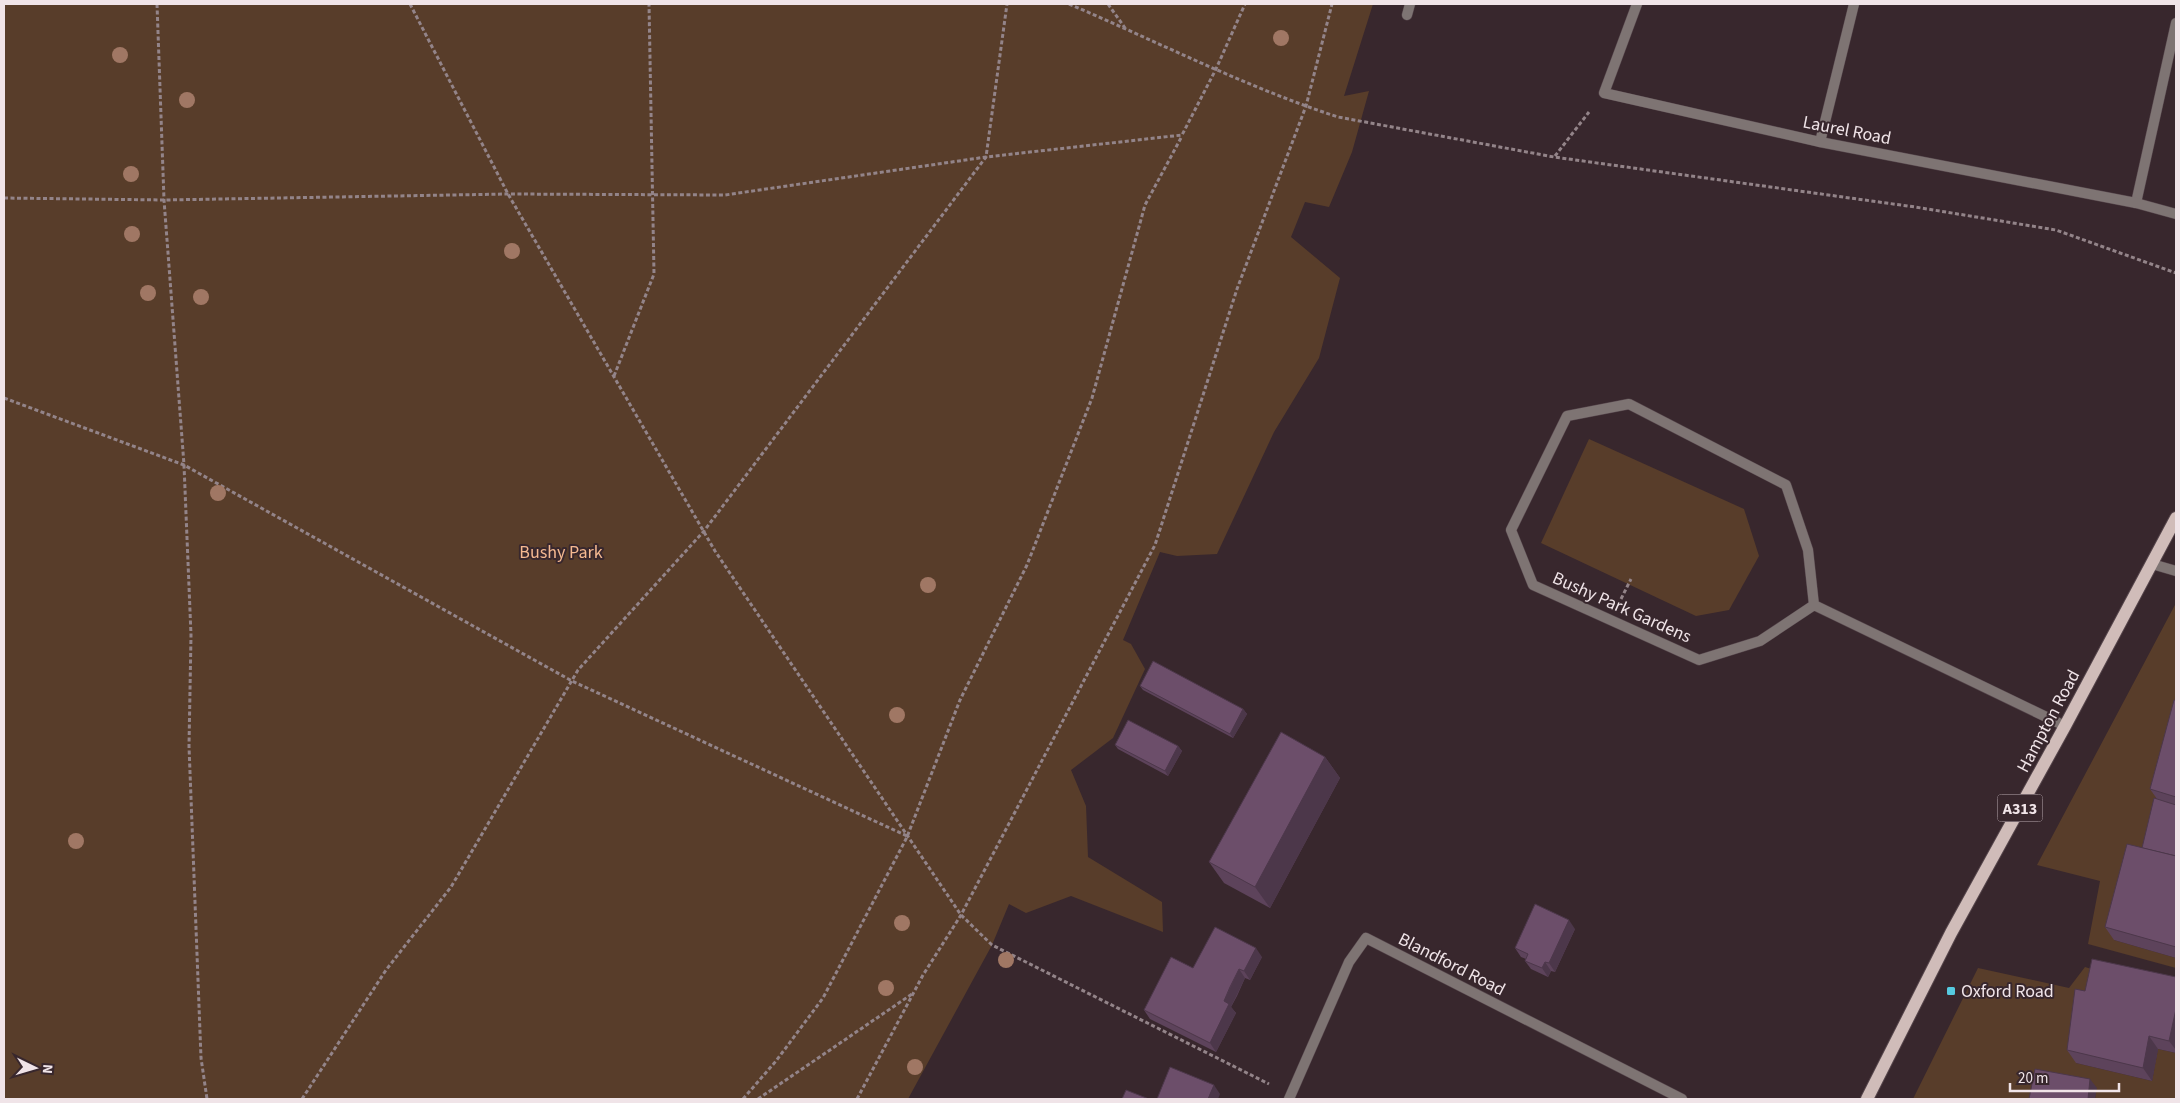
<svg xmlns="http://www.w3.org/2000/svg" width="2180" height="1103" viewBox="0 0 2180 1103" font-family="'Source Sans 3',sans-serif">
	<rect width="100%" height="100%" fill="#38272d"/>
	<!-- green -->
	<g fill="#583d2a">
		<polygon points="4,4 1373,4 1344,96 1369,91 1352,152 1329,207 1305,202 1291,237 1340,278 1319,358 1274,432 1217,554 1177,556 1160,552 1123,640 1131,644 1145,669 1113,738 1071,770 1086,806 1088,857 1162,902 1163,932 1071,896 1026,913 1009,904 992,945 908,1099 4,1099"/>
		<polygon points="1589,439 1744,509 1759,556 1729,610 1696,616 1541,543"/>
		<polygon points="2176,603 2176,738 2114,940 2176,958 2176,968 2088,944 2100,881 2037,865"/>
		<polygon points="2085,967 2101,972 2076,1063 2152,1081 2158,1049 2176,1053 2176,1099 2095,1099 2096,1088 2037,1099 1913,1099 1978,968 2069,988"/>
	</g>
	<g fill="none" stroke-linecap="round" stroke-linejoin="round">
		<defs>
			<g id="lane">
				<polyline points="1407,15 1410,4"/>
				<polyline points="1820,142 1854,4"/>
				<polyline points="2136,203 2176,23"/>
			</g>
			<g id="street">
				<polyline points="1637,4 1604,93 1820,142 2136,203 2176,214"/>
				<polyline points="2152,564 2176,571"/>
				<polyline points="1814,605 1808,550 1786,485 1629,404 1567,416 1511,530 1533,585 1699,660 1760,641 1814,605 2065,726"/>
				<polyline points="1289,1099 1349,962 1366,938 1682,1099"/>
			</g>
			<polyline id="primary" points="1867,1099 1951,933 2065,726 2176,518"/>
		</defs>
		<!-- lane casing -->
		<use href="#lane" stroke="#55454b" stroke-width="11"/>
		<!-- street casing -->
		<use href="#street" stroke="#55454b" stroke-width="11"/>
		<!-- primary casing -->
		<use href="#primary" stroke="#55454b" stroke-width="14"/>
		<!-- path -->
		<g stroke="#938489" stroke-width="3" stroke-dasharray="4 2.5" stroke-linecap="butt">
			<polyline points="157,4 164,200 184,465 191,635 189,746 201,1058 207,1099"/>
			<polyline points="410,4 508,194 715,551 961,915 992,945 1269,1084"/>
			<path d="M 1069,4 C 1158,42 1246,87 1338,117 L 1554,157 L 1915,207 L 2056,230 L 2176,273"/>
			<polyline points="1108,4 1125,28"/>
			<polyline points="1555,156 1589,112"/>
			<polyline points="4,198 164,200 508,194 725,195 986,157 1182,135 1216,69 1245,4"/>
			<polyline points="614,376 654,274 649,4"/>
			<polyline points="4,398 184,465 572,681 907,836"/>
			<polyline points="1621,599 1631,579"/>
			<polyline points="302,1099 386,970 451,887 578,670 704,531 986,157 1007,4"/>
			<polyline points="743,1099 776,1061 823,998 907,837 960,700 1027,565 1092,398 1145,205 1182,136"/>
			<polyline points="758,1099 912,994"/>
			<polyline points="857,1099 923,975 961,915 1155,545 1237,289 1306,106 1332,4"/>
		</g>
		<!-- lane -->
		<use href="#lane" stroke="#7e7473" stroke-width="10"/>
		<!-- street -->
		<use href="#street" stroke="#7e7473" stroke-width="10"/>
		<!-- primary -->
		<use href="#primary" stroke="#d0bcb9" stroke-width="12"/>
	</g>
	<!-- trees -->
	<g fill="#a07764">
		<circle cx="1281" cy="38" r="8"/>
		<circle cx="120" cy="55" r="8"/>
		<circle cx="187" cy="100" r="8"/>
		<circle cx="131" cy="174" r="8"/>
		<circle cx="132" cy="234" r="8"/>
		<circle cx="512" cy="251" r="8"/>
		<circle cx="148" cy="293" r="8"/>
		<circle cx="201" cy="297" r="8"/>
		<circle cx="218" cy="493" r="8"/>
		<circle cx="928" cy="585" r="8"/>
		<circle cx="897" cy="715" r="8"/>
		<circle cx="76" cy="841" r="8"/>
		<circle cx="902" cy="923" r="8"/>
		<circle cx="1006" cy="960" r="8"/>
		<circle cx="886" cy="988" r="8"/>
		<circle cx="915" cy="1067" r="8"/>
	</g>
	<!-- wall -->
	<g fill="#5d435b">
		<polygon points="1140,686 1243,709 1247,714 1233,738 1143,690"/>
		<polygon points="2176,700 2176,958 2114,940 2105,927 2142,848 2157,799 2150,789"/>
		<polygon points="1115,745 1178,746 1182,751 1168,776 1118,749"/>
		<polygon points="1325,757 1340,778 1270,908 1224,883 1209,862"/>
		<polygon points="1575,929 1555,972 1551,971 1548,977 1531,969 1525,961 1526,959 1521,957 1515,948"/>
		<polygon points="1262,957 1250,980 1245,978 1237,996 1231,1007 1236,1013 1216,1052 1150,1019 1144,1010 1193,968"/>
		<polygon points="2176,977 2176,1053 2158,1049 2152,1081 2076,1063 2067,1050"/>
	</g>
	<!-- shaded-wall -->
	<g fill="#4c374a">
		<polygon points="1243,709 1247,714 1233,738 1230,734"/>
		<polygon points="1178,746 1182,751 1168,776 1165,771"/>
		<polygon points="1325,757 1340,778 1270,908 1255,887"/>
		<polygon points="1569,920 1575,929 1555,972 1549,963"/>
		<polygon points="1256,948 1262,957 1250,980 1244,971"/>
		<polygon points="1545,962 1551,971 1548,977 1542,968"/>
		<polygon points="1239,969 1245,978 1231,1007 1236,1013 1216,1052 1210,1043 1224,1001"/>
		<polygon points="2176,1009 2176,1050 2169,1041"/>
		<polygon points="2149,1036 2158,1049 2152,1081 2143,1068"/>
		<polygon points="2090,1079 2097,1088 2095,1099 2088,1099"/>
		<polygon points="1214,1085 1220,1094 1218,1099 1208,1099"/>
	</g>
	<!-- building -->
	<g fill="#6c4e6a" stroke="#4c374a">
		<polygon points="1153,661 1243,709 1230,734 1140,686"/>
		<polygon points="2174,700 2176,700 2176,797 2150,789"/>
		<polygon points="1128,720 1178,746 1165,771 1115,745"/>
		<polygon points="1281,732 1325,757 1255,887 1209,862"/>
		<polygon points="2154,798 2176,805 2176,856 2142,848"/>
		<polygon points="2127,844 2176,856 2176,947 2105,927"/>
		<polygon points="1535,904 1569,920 1549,963 1545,962 1542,968 1525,961 1528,954 1515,948"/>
		<polygon points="1215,927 1256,948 1244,971 1239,969 1230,987 1224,1001 1229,1004 1210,1043 1144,1010 1171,957 1193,968"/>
		<polygon points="2092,959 2176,977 2176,1009 2169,1041 2149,1036 2143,1068 2067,1050 2075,989 2085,991"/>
		<polygon points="1170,1067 1214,1085 1208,1099 1157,1099"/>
		<polygon points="2035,1069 2090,1079 2088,1099 2029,1099"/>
		<polygon points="1126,1090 1149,1099 1122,1099"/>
	</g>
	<!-- markers -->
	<rect fill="#55cae0" stroke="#38272d" stroke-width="2" x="1946" y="986" width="10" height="10" rx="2.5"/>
	<g text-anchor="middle" stroke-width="4" stroke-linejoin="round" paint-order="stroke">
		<!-- shield labels -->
		<rect fill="#38272d" stroke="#b9abb0" stroke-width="1" x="1997.5" y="794.5" width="45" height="27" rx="4"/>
		<g font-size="16" font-weight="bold" fill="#f0e4e8">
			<text x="2020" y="814">A313</text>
		</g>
		<!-- street labels -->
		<g font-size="18" fill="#f0e4e8" stroke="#38272d">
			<text transform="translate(1847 130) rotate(11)" y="6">Laurel Road</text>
			<text transform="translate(1622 607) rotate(24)" y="6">Bushy Park Gardens</text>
			<text transform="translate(2048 721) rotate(-62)" y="6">Hampton Road</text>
			<text transform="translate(1452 964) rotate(27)" y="6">Blandford Road</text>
		</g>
		<!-- park labels -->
		<g font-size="18" fill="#f5b991" stroke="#38272d">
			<text x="561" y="558">Bushy Park</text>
		</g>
		<!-- poi labels -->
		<g font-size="18" fill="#f0e4e8" stroke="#38272d" text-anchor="start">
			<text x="1961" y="997">Oxford Road</text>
		</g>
	</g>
	<!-- border -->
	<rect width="2180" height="1103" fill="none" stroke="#f0e4e8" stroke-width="10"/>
	<!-- north arrow -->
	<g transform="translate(35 1068) rotate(95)" stroke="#38272d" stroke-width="4" paint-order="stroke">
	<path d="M0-4L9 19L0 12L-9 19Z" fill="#f0e4e8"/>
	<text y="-8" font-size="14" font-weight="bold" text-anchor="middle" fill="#f0e4e8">N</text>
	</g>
	<!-- scale -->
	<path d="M2010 1083v8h109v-8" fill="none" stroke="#f0e4e8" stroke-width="2.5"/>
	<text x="2018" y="1083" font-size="15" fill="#f0e4e8" stroke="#38272d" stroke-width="4" paint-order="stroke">20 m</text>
</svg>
